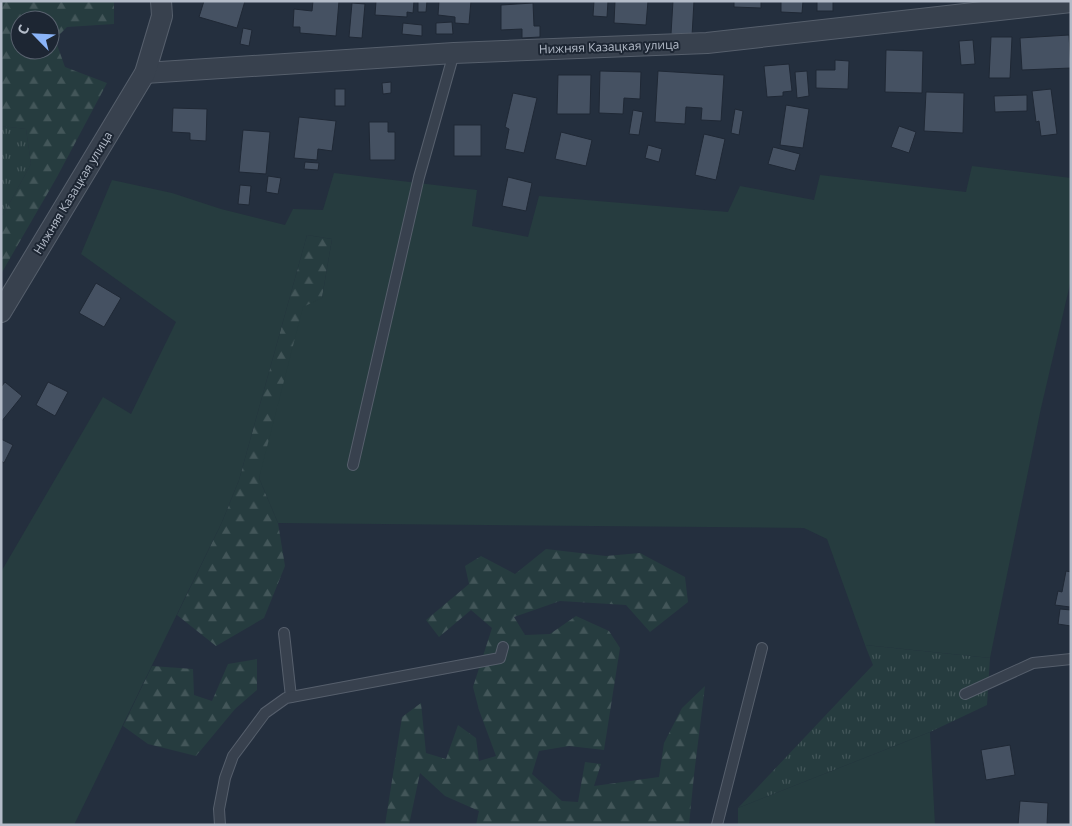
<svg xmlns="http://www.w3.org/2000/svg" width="1072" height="826" viewBox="0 0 1072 826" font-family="'Open Sans',sans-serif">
	<defs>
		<pattern id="grass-tufts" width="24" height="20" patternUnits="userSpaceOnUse" patternTransform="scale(1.25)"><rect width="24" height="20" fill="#263c3f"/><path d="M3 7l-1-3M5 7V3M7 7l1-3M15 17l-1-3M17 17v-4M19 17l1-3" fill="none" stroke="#435659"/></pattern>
		<pattern id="forest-firs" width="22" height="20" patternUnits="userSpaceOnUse" patternTransform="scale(1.25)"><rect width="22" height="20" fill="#263c3f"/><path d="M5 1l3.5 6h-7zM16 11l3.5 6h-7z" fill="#435659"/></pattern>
	</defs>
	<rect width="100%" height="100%" fill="#242f3e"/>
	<!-- grass -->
	<g fill="url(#grass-tufts)">
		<polygon points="1,126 26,129 31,164 3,215 1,213"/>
		<polygon points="865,645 990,658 987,705 930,732 738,808 873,665"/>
	</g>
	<!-- forest -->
	<g fill="url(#forest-firs)" fill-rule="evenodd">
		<path d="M 1,1 L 114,1 L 114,24 L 67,27 L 55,39 L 65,67 L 107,83 L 57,177 L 1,274 L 1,213 L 3,215 L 31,164 L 26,129 L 1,126 ZM 20,20 L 50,20 L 50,50 L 20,50 Z"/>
		<polygon points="307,235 332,239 322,298 259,478 278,523 285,566 264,618 216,646 177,615 222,522 239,480"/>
		<polygon points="546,549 606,556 640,553 685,577 688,602 650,632 626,605 560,601 514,617 525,635 550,634 576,616 609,631 620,648 604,750 569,746 539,751 532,774 562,801 578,802 585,762 601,764 594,786 659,777 664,743 682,708 705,686 694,775 689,825 476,825 479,811 445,796 420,773 409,825 385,825 402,717 421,703 426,753 446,759 458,725 476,738 479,761 496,756 479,710 473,687 492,628 471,610 439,637 426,620 469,584 465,566 481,556 515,574"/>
		<polygon points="257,659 257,690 235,709 196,756 148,744 123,726 152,666 193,669 194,695 212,701 228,664"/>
	</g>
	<!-- green -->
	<g fill="#263c3f">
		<polygon points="972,166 1071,178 1071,280 1041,408 990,658 865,645 827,539 804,528 278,523 259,478 303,307 322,298 332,239 307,235 239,480 222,522 74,825 1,825 1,572 103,397 131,414 176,322 81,254 112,180 172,193 221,209 285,225 293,209 323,210 334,173 477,190 472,226 528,237 539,196 728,212 740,186 814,200 820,175 966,192"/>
		<polygon points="930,732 935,825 738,825 738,808"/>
	</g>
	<!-- building -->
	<g fill="#455162" stroke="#1f2835">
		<polygon points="204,1 245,1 237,28 199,17"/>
		<polygon points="313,1 339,1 336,36 300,33 300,27 293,27 294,9 312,11"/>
		<polygon points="376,1 414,1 413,13 407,12 407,17 375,15"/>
		<polygon points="418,1 427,1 426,12 418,12"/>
		<polygon points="439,1 471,1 469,24 455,23 455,17 438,15"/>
		<polygon points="594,1 608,1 607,17 593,16"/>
		<polygon points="615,1 648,1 646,25 614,23"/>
		<polygon points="673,1 694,1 692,36 671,34"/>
		<polygon points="734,1 761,1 761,8 734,7"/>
		<polygon points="781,1 803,1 802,13 781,12"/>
		<rect x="817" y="1" width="16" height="10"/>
		<polygon points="352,3 365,4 362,38 349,37"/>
		<polygon points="533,3 534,26 540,26 540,37 522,38 522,29 501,30 501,5"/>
		<polygon points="452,22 453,34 436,34 436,23"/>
		<polygon points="403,23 422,25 422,36 402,34"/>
		<polygon points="243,28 252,30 249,46 240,44"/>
		<polygon points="1069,35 1071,68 1022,70 1020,38"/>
		<polygon points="991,37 1012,37 1010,78 989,78"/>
		<polygon points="973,40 975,64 961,65 959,41"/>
		<polygon points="886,50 923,51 922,93 885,92"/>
		<polygon points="835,60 849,61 848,89 816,88 816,70 835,70"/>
		<polygon points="789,64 792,91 783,92 783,96 767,97 764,66"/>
		<polygon points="600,71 641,72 640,99 624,98 623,114 599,113"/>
		<polygon points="658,71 724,75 721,121 701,120 702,108 686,107 685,124 655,122"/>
		<polygon points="807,71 809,96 797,98 795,72"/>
		<polygon points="558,75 591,75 590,114 557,114"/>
		<polygon points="391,82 391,93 383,94 382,83"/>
		<rect x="335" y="89" width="10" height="17"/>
		<polygon points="1051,89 1057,134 1041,136 1039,121 1036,122 1032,91"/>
		<polygon points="926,92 964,93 963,133 924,131"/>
		<polygon points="513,93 537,98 524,153 505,149 509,129 505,127"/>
		<polygon points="1027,95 1027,111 995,112 994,96"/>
		<polygon points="786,105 809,109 803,148 780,145"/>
		<polygon points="173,108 207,109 206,141 190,140 190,133 172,132"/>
		<polygon points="735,109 743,111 739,135 731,133"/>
		<polygon points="633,110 643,112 639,135 629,134"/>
		<polygon points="299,117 336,121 332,151 318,149 317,160 294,158"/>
		<polygon points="369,122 388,122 388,132 395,132 395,160 370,160"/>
		<rect x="454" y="125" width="27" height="31"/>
		<polygon points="899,126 916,132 909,153 891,147"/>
		<polygon points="243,130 270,132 266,174 239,172"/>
		<polygon points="561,132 592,140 586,166 555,159"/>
		<polygon points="704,134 725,139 716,180 695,175"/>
		<polygon points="648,145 662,149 659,162 645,158"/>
		<polygon points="773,147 800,154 795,171 768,164"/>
		<polygon points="305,162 319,163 318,170 304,169"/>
		<polygon points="268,176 281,178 278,194 266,192"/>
		<polygon points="508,177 532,183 526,211 502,206"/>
		<polygon points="240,185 251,186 249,205 238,204"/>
		<polygon points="96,283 121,298 104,327 79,313"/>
		<polygon points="5,382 22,396 1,422 1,387"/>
		<polygon points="48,382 68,392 55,416 36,405"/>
		<polygon points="1,439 13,445 4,463 1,461"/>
		<polygon points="1066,571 1071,572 1070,607 1055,605 1058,591 1062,592"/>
		<polygon points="1060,609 1071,610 1071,626 1058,624"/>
		<polygon points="1010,745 1015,775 986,780 981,750"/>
		<polygon points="1020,801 1048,803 1047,825 1018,825"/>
	</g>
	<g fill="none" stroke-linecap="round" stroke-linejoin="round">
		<defs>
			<g id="service">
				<polyline points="353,465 419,177 454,53"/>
				<polyline points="284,633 291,697"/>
				<polyline points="965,694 1033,663 1071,659"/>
				<polyline points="220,825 219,809 225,778 233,756 265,713 286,698 500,658 503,647"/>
				<polyline points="717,825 762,648"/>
			</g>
			<g id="minor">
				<polyline points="145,73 454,53 707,43 1071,2"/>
				<polyline points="1,312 145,73 162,16 161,1"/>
			</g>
		</defs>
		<!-- service casing -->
		<use href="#service" stroke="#565f6c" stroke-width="12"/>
		<!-- minor casing -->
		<use href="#minor" stroke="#565f6c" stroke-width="22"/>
		<!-- service -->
		<use href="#service" stroke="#38414e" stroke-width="10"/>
		<!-- minor -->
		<use href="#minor" stroke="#38414e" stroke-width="20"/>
	</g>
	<g text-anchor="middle" stroke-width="4" stroke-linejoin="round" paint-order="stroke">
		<!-- street labels -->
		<g font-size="12" fill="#b4bcc9" stroke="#1d2633">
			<text transform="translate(609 47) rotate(-2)" y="4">Нижняя Казацкая улица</text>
			<text transform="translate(73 193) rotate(-59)" y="4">Нижняя Казацкая улица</text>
		</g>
	</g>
	<!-- border -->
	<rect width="1072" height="826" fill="none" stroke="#b4bcc9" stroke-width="5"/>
	<!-- north arrow -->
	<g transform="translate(35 35) rotate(294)"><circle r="24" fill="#1d2633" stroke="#59626f"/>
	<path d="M0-4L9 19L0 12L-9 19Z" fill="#8ab4f8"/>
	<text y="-8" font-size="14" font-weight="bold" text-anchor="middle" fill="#b4bcc9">С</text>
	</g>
</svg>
